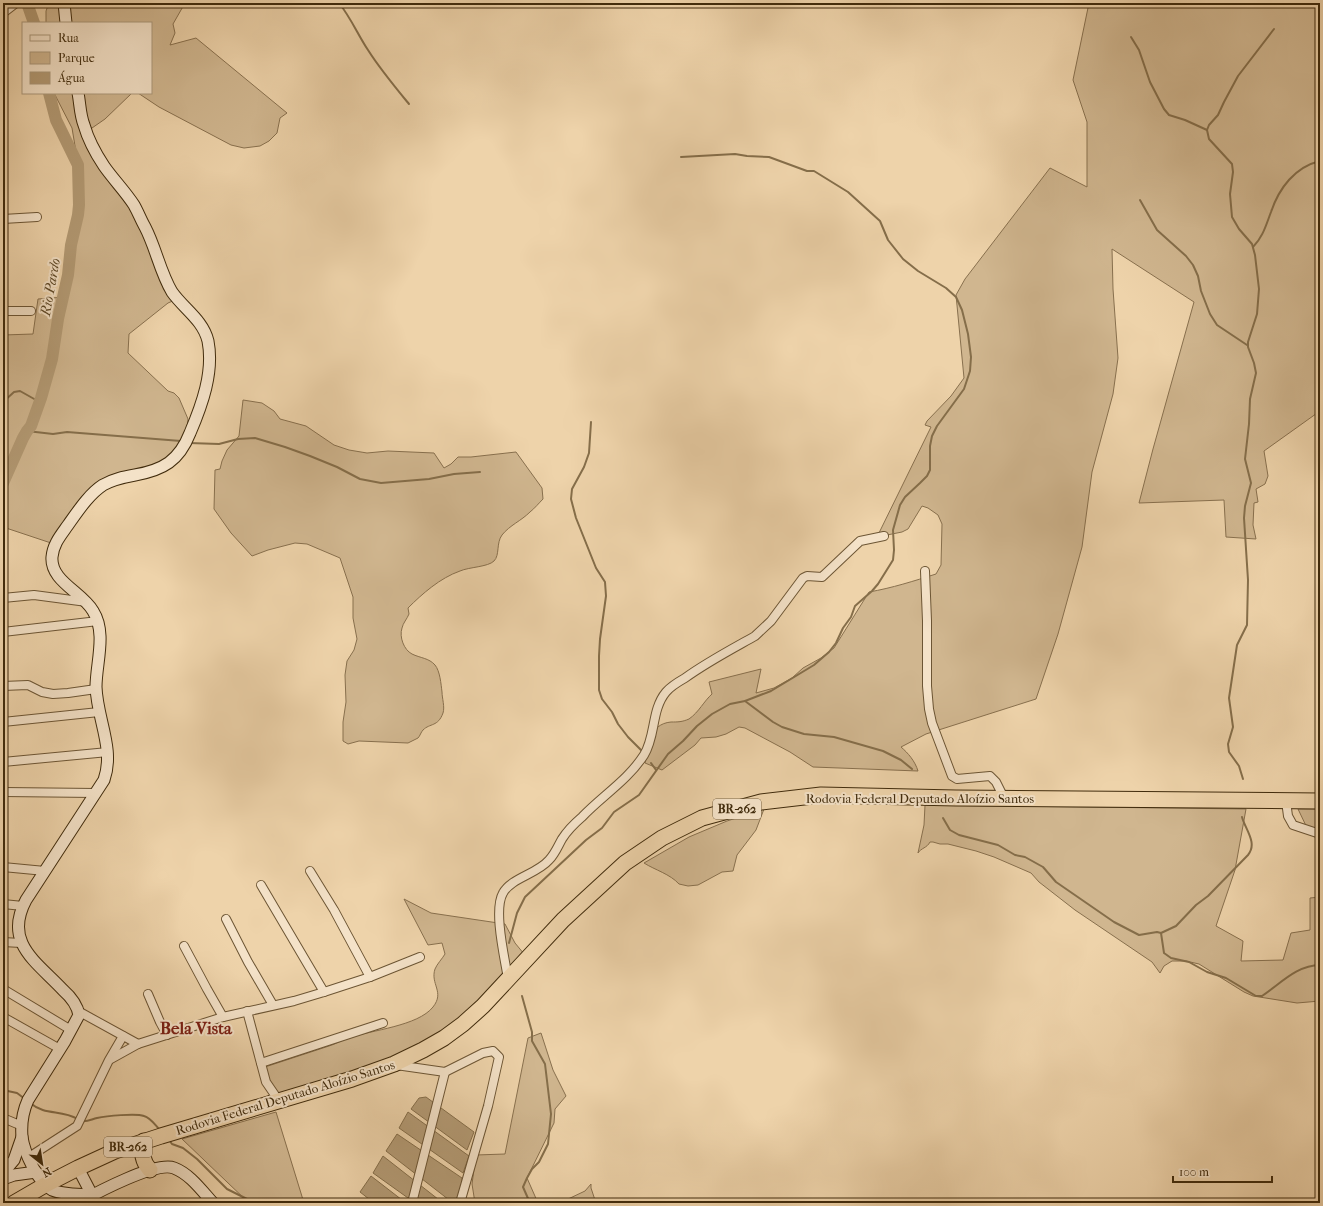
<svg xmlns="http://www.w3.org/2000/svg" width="1323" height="1206" viewBox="0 0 1323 1206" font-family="'IM FELL French Canon',serif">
	<rect width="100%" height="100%" fill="#eed3aa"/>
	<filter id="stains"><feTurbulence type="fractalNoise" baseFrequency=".005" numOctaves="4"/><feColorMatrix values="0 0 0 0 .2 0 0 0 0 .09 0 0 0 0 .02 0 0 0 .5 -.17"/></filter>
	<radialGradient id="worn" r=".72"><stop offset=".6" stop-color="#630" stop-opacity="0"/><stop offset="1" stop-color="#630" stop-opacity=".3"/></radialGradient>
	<!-- green -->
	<g fill="#d0b68f" stroke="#88704e">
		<polygon points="49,3 185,3 173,24 175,33 170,45 196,38 287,113 280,118 277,133 269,141 260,146 244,148 231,145 159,107 138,93 151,93 151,23 46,23 46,11"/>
		<path d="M 1089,3 L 1320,3 L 1320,411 L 1264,451 L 1268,476 L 1265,484 L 1256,489 L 1258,502 L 1254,503 L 1253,525 L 1256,539 L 1226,537 L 1224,500 L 1139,503 L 1153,449 L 1194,302 L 1112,249 L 1113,289 L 1118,358 L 1113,394 L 1092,472 L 1082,547 L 1058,634 L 1036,699 L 926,734 L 901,747 C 908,753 915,761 918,771 L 813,767 L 790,752 L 745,728 L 739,727 L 726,734 L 716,737 L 701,738 L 695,745 L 662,770 L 645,763 C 648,746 649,724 671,722 C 678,722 682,722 689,719 C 699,712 704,701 712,694 L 709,682 L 761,669 L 756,693 L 774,688 L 792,678 L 803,668 L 821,658 L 834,648 L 869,592 C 892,588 914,581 936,574 L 941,565 L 942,524 L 938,515 L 928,508 L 922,506 L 908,529 L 902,532 L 877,537 L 931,427 L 925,425 L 927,421 L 951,396 L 964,378 L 956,295 L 965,279 L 1050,168 L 1087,187 L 1087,122 L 1073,80 Z"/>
		<polygon points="54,93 132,93 105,119 92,128 86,128 142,224 175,300 168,303 129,334 128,353 168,391 174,393 179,398 188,419 185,446 163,462 106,480 51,543 3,527 3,335 33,334 38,299 65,297 67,259 78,213 78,164 72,128"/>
		<path d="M 243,400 L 262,403 L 274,411 L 280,419 L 306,426 L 334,445 L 349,450 L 367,453 L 388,451 L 434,453 L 444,468 L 451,464 L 458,457 L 471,457 L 516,452 L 542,488 L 543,499 C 539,503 535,508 530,512 C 521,521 510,525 502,535 C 496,543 500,555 494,561 C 488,567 469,567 460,571 C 440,578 422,594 408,608 L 409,614 C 407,619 403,623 402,628 C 399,637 404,650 412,654 C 420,658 429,658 435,665 C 440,671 441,684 442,692 C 442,698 445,707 443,713 C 438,727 430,723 423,730 C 421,732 420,736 418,738 L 408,743 L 359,741 L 348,744 L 343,741 L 343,722 L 346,702 L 345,675 L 347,661 L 354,650 L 357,639 L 353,618 L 353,597 L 340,558 L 307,544 L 295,543 L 268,550 L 252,556 L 231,533 L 214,509 L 215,470 L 220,469 L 222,461 L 227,450 L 239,436 Z"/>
		<path d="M 925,805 L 1246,809 L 1235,870 L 1216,926 L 1243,941 L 1241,961 L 1283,960 L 1291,933 L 1310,930 L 1310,898 L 1320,897 L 1320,1001 L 1297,1003 L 1253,996 L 1244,992 L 1199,964 L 1186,961 L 1172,961 L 1164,966 L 1160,973 L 1152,962 L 1075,910 L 1039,882 L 1031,873 L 994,857 L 976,851 L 948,844 L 940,844 L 933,842 L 930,842 C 927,848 921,848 918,853 L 924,825 Z"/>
		<path d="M 764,809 L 756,830 L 737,855 L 733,871 L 722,872 L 698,885 L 688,886 L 679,884 C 670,874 655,870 644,863 L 689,837 L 727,821 Z"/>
		<polygon points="1298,809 1320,809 1320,835 1309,832"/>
		<path d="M 404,899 L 431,913 L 505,924 L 515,943 L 529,960 L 477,1012 L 374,1069 L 281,1097 L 270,1084 L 265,1067 C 286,1060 308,1053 329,1046 C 336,1044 342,1040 348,1038 C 372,1030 418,1026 433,1007 C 445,992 430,984 435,969 C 437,964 442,959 445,954 L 442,943 L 428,945 Z"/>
		<polygon points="541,1033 553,1070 566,1096 555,1109 554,1123 527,1178 538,1203 475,1203 472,1184 476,1155 505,1154 528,1038"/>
		<polygon points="276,1112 304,1203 249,1203 182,1139"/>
		<polygon points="591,1184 591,1188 596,1203 562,1203 566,1200 585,1191"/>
	</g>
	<!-- water -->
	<g fill="#b39a74" stroke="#856e4a">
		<polygon points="426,1097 474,1132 467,1150 411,1109 419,1098"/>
		<polygon points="408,1112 469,1156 463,1173 399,1128"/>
		<polygon points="397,1134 462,1178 463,1199 460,1203 453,1203 386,1151"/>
		<polygon points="383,1156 443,1203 415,1203 373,1173"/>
		<polygon points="371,1176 406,1203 374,1203 360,1192"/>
	</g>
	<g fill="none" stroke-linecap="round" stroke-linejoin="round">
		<!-- stream -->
		<g stroke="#856e4a" stroke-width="2">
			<path d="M 339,3 C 351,18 358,35 368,50 C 380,69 395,87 409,104"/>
			<polyline points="1131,37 1139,50 1150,82 1164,109 1169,115 1185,120 1207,130"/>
			<polyline points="1140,200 1157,230 1186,256 1193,265 1198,276 1201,291 1210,314 1217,325 1247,345"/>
			<path d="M 1253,247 C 1263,237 1266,225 1271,212 C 1279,188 1295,167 1320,161"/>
			<polyline points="3,402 14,392 20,391 36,400 41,398"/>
			<polyline points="591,422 589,453 584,467 572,489 571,499 576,518 596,568 605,582 606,596 600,639 599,656 599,690 602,699 612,712 618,724 628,737 642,751"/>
			<polyline points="27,431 53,434 67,432 181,441"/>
			<polyline points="189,443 219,444 238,439 255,438 285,447 310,456 337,467 360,479 381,483 429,479 454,474 480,472"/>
			<polyline points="745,701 773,722 782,727 804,734 834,737 883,751 901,760 912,769"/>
			<polyline points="651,763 656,770"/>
			<polyline points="1243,779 1239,766 1229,752 1228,744 1233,727 1229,698 1237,645 1247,625 1248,580 1244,518 1245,506 1251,483 1245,459 1249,424 1250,399 1256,373 1254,363 1248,347 1248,342 1257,314 1259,289 1255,255 1252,244 1239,229 1232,217 1230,194 1233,172 1232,164 1209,139 1207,130 1209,125 1218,115 1224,102 1238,76 1274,29"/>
			<path d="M 943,818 L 950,830 L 959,835 L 998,845 L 1015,855 L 1025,857 L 1043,867 L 1056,882 L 1114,922 L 1139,935 L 1157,932 L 1161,933 L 1176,926 L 1196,905 L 1208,896 L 1248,855 C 1258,843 1245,829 1242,817"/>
			<path d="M 1161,933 L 1164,953 L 1171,958 L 1189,962 L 1207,972 L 1226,978 L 1256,996 L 1262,996 C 1280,984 1297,965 1320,965"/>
			<polyline points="509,943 517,913 525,897 586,840 602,828 614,812 639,795 668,754 683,741 697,726 712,714 730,704 745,701 771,691 814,665 829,652 836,643 843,628 851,617 855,606 872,591 878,584 893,560 894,550 893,530 900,505 905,497 920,483 927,476 930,470 930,446 932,436 937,426 964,389 970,371 971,357 968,334 962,310 956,297 946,288 918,271 903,259 888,240 880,221 848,192 814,171 807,171 769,157 747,156 735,154 681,157"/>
			<polyline points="522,996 532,1032 532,1041 545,1064 551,1114 548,1144 539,1162 532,1169 527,1178 523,1187 530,1203"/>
			<polyline points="3,1090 17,1093 25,1099"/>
			<path d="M 30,1103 C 46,1116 60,1109 78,1119"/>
			<path d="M 82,1121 C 87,1122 92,1119 97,1118 C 106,1116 136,1113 144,1116 C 151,1118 155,1125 160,1130"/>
			<polyline points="169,1140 172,1144 183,1148 197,1159 227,1189 255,1203"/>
		</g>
		<!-- river -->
		<g stroke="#b39a74" stroke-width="12">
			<polyline points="27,3 34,23"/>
			<polyline points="3,483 23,438 27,431 31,426 41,398 52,359 58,319 68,275 71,245 78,215 79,205 78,165 56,120 49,93"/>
		</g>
		<defs>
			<g id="street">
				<polyline points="3,13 16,3"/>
				<polyline points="3,219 37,217"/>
				<polyline points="3,311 31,311"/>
				<polyline points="925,571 927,621 927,686 929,709 932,723 952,776 957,779 990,776 996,782 1004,798"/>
				<polyline points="3,598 34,595 87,602"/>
				<polyline points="3,632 98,621"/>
				<polyline points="3,686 28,685 42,692 53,694 68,693 96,689"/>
				<polyline points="3,722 99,712"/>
				<polyline points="3,762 108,752"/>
				<polyline points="3,792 96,793"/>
				<polyline points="1286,801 1288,816 1293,825 1320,834"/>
				<polyline points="3,867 45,871"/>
				<polyline points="310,871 334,910 370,977"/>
				<polyline points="261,885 324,992"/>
				<polyline points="3,904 23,906"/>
				<polyline points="226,919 248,962 273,1005"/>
				<polyline points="3,942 21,943"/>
				<polyline points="184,946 207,989 223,1017"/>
				<path d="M 508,979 C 505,959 493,910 503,893 C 511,878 537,874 549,860 C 555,854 558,846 562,839 C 567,831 575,823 582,817 C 602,796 628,780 644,755 C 656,736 651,710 666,692 C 671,686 678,682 685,678 C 707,662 732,649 755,636 L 771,621 L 803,578 L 807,576 L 822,577 L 860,541 L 884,536"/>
				<polyline points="3,989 71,1030"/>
				<polyline points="148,994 160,1022 167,1035"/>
				<polyline points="78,1011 138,1044 223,1017 294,1001 324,992 370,977 420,957"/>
				<polyline points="247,1011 266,1082 279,1101"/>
				<polyline points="3,1017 60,1049"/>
				<polyline points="111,1059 138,1044"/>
				<polyline points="261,1063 383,1023"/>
				<polyline points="396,1065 445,1072 483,1053 493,1051 499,1057 488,1106 460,1203"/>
				<polyline points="3,1118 22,1126"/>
				<polyline points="29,1157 77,1126 109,1060 123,1036"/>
				<polyline points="412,1203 445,1072"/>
			</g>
			<g id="secondary">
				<polyline points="64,3 66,23"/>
				<path d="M 78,93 C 80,103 80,115 84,125 C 88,139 96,154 104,166 C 113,179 125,191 134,205 C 138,212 141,220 145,227 C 156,248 160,272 172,292 C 184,309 203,320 208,341 C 214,372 202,405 190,433 C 179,461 163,470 135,475 C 124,477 113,479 103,485 C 89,494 78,511 68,525 C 61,535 53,544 52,557 C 50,581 82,592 93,611 C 107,633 96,663 96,687 C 97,719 115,749 104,780 L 26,900 C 3,943 37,962 63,990 C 71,997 77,1004 79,1015 L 65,1041 L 28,1100 C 23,1111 21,1125 22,1137 C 24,1152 38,1183 52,1190 C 63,1195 80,1194 92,1195"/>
				<polyline points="78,1168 92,1195"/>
				<polyline points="3,1173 14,1160 22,1137"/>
				<polyline points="3,1179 14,1175 36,1172"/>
				<path d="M 78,1203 C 96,1193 156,1161 174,1168 C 190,1174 202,1191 213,1203"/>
			</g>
			<g id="highway">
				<path d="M 144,1141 C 141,1152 142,1161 150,1170"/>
				<polyline points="14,1203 45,1185 78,1168 115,1151 161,1136 352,1079 394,1064 423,1050 444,1038 463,1024 483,1006 563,920 625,863 662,838 702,818 761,802 821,795 956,798 1320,801"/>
			</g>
		</defs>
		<!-- street casing -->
		<use href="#street" stroke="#6c5534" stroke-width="10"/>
		<!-- secondary casing -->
		<use href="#secondary" stroke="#402b0c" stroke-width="13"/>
		<!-- highway casing -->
		<use href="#highway" stroke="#402b0c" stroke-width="17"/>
		<!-- street -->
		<use href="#street" stroke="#f4e2c8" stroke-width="8"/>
		<!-- secondary -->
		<use href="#secondary" stroke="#f4e2c8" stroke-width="11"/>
		<!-- highway -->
		<use href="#highway" stroke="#eed3aa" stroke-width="15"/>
	</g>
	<g text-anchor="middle" stroke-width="4" stroke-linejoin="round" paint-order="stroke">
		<!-- shield labels -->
		<g fill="#f4e2c8" stroke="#766244" stroke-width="1">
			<rect x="713" y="799" width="48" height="20" rx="3"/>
			<rect x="104" y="1137" width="48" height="20" rx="3"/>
		</g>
		<g font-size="12" font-weight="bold" fill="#402b0c">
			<text x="737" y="813">BR-262</text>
			<text x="128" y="1151">BR-262</text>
		</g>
		<!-- street labels -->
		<g font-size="13" fill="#402b0c" stroke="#f4e2c8">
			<text x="920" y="803">Rodovia Federal Deputado Aloízio Santos</text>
			<text transform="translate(285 1097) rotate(-17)" y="5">Rodovia Federal Deputado Aloízio Santos</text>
		</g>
		<!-- water labels -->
		<g font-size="14" font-style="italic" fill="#5d4726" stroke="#f4e2c8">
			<text transform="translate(50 287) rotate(-80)" y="5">Rio Pardo</text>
		</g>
		<!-- district labels -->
		<g font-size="17" font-weight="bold" fill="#7a1f14" stroke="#f4e2c8">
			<text x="196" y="1034">Bela Vista</text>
		</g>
	</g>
	<!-- margin -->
	<rect width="1323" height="1206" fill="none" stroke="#eed3aa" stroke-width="16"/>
	<rect x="4" y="4" width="1315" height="1198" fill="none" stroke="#402b0c" stroke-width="2"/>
	<rect x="8" y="8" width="1307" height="1190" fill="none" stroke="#402b0c"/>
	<!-- legend -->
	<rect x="22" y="22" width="130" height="72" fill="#f4e2c8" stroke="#ac997d"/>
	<rect x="30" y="35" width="20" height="6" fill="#f4e2c8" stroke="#ac997d"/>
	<text x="58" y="42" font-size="12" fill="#402b0c">Rua</text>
	<rect x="30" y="52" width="20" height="12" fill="#d0b68f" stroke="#ac997d"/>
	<text x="58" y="62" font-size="12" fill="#402b0c">Parque</text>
	<rect x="30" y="72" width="20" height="12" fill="#b39a74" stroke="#ac997d"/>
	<text x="58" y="82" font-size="12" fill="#402b0c">Água</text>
	<!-- north arrow -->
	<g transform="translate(42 1164) rotate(150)" stroke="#f4e2c8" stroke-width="3" paint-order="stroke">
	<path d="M0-3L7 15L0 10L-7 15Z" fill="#402b0c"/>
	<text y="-6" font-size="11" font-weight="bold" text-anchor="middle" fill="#402b0c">N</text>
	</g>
	<!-- scale -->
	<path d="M1173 1176v6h99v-6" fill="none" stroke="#402b0c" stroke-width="2"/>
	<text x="1179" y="1176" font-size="12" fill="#402b0c" stroke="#f4e2c8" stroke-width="3" paint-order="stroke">100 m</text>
	<rect width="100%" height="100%" filter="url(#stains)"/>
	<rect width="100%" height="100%" fill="url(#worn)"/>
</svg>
